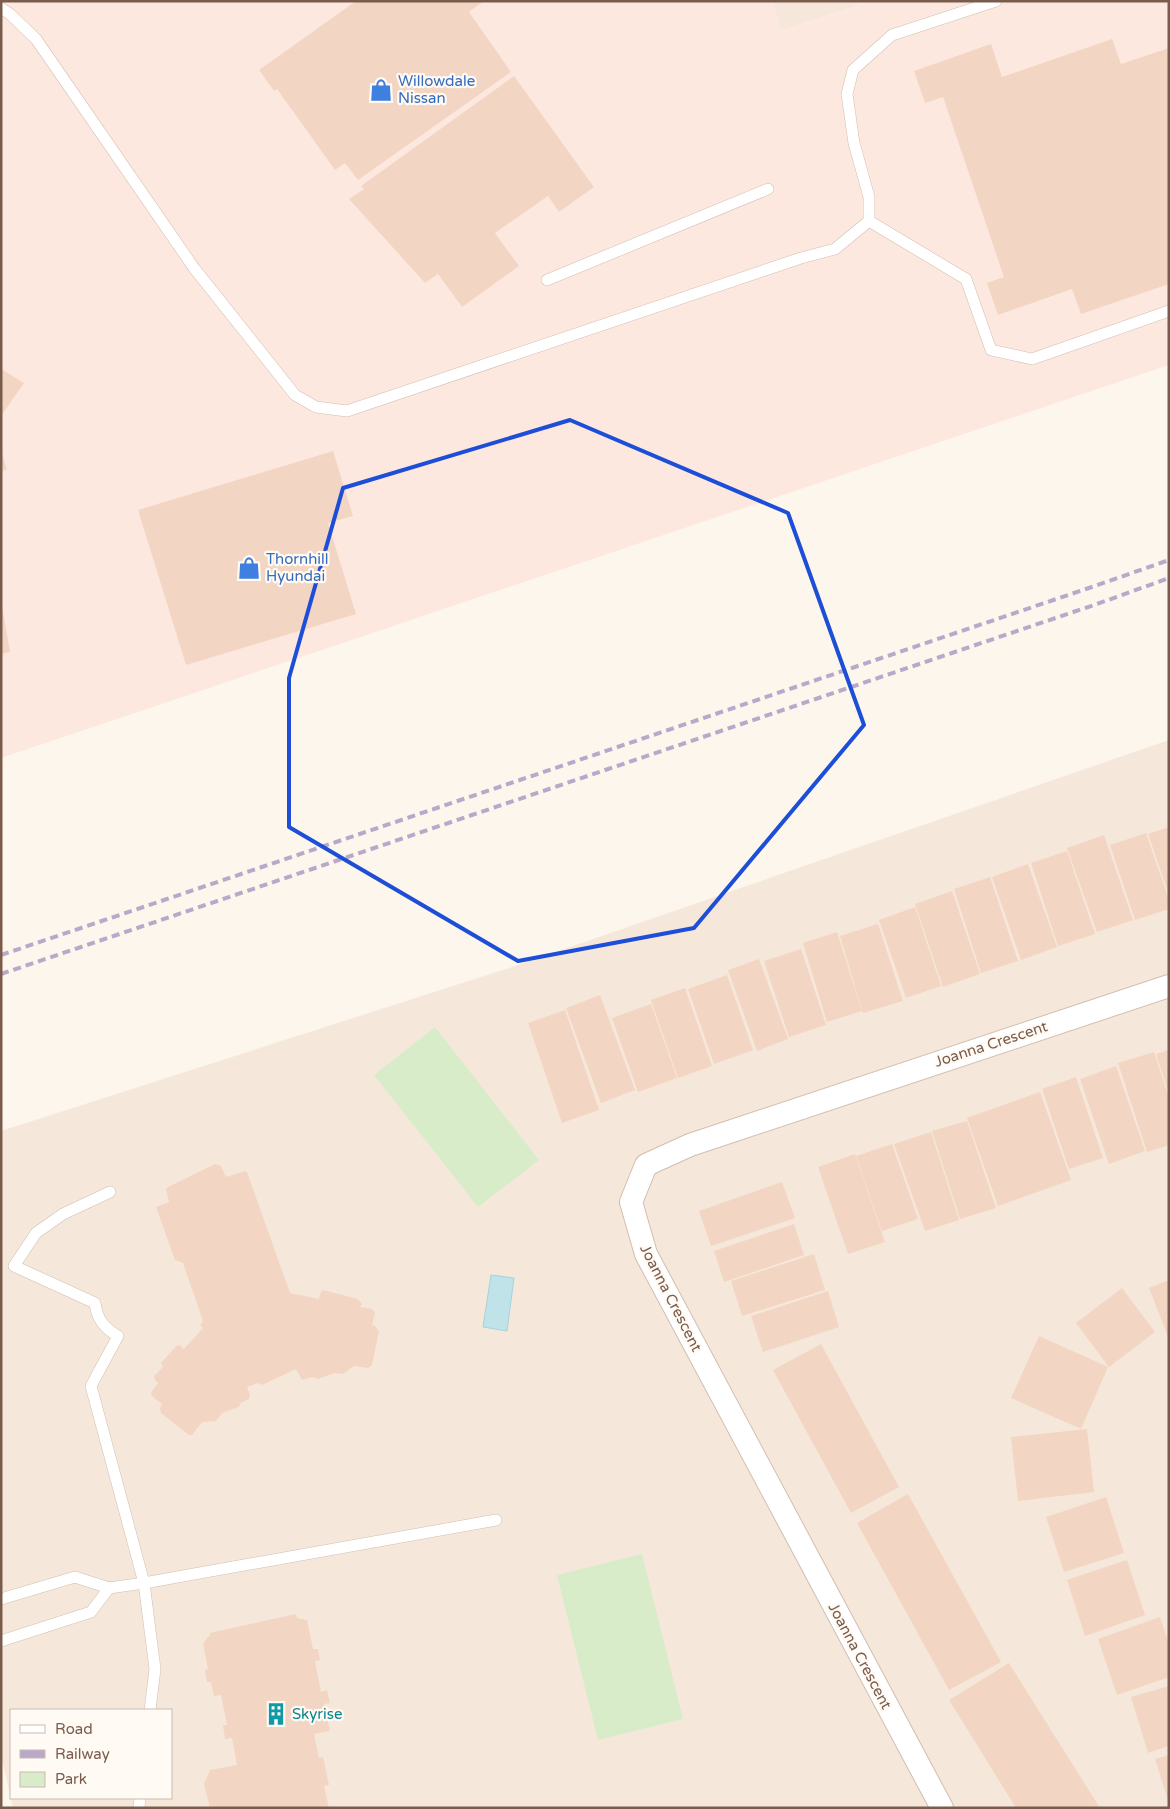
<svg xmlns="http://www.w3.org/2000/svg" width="1170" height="1809" viewBox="0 0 1170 1809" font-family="'Varela Round',sans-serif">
	<rect width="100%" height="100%" fill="#fdf6ec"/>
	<!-- residential -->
	<g fill="#f5e8da" fill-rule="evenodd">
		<polygon points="772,1 870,1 781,31"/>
		<path d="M 1169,740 L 1169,1808 L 13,1808 L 1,1755 L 1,1131 L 509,968 ZM 11,1710 L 171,1710 L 171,1798 L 11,1798 Z"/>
	</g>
	<!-- commercial -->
	<polygon fill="#fde8e0" points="1,1 772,1 781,31 870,1 1169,1 1169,365 1,758"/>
	<!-- green -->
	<g fill="#d8ecc9">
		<polygon points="435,1027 539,1160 478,1207 374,1075"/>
		<polygon points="642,1554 683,1719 598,1740 557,1575"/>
	</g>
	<!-- water -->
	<polygon fill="#bfe3e8" stroke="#a5d3da" points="491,1275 514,1278 507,1331 483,1327"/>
	<!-- building -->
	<g fill="#f3d5c3">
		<polygon points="356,1 484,1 469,12 511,72 358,180 345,163 335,170 277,89 274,91 259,70"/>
		<polygon points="1112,39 1121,64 1169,48 1169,284 1081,314 1072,289 998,315 987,283 1004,277 943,97 925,103 914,71 991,44 1002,77"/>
		<polygon points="514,76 594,187 559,212 548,196 495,233 519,266 462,307 438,274 425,283 349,199 364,189 361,186"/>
		<polygon points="1,369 24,383 1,416"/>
		<polygon points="1,450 7,470 1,471"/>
		<polygon points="333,451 353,516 328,523 356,614 186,665 138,510"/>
		<polygon points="2,606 10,652 1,654 1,607"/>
		<polygon points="1169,827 1169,892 1168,892 1148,834"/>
		<polygon points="1146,833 1169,900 1169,909 1135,920 1110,845"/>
		<polygon points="1104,835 1133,920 1097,932 1067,848"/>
		<polygon points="1067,851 1095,934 1058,946 1031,863"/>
		<polygon points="1028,864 1057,947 1021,960 992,877"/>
		<polygon points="990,877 1018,961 981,973 954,889"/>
		<polygon points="952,891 980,974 943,987 915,904"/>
		<polygon points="915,907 941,986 906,998 879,920"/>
		<polygon points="878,924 903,1001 863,1013 840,936"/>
		<polygon points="837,932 862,1011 827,1022 803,943"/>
		<polygon points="801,949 826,1025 789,1037 764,961"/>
		<polygon points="759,959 788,1039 757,1051 728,970"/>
		<polygon points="727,975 753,1050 714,1064 688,989"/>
		<polygon points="685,988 712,1066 678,1078 651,1000"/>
		<polygon points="600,995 635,1090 601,1103 566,1008"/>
		<polygon points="651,1004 677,1078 638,1092 612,1018"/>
		<polygon points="565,1010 599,1110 562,1123 528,1023"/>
		<polygon points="1169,1050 1169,1091 1168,1091 1156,1054"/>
		<polygon points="1154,1052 1169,1098 1169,1145 1147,1152 1118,1063"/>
		<polygon points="1116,1066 1145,1151 1109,1164 1080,1079"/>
		<polygon points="1076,1077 1103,1158 1069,1169 1042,1089"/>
		<polygon points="1040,1092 1071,1180 998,1206 967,1118"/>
		<polygon points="967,1121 996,1208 960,1219 932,1131"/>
		<polygon points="931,1132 959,1220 925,1231 894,1144"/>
		<polygon points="892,1144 918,1219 882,1231 856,1156"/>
		<polygon points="855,1154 885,1242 848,1254 818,1167"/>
		<polygon points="215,1164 221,1166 226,1177 245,1171 247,1172 290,1293 319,1299 320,1294 323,1290 358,1299 362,1304 360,1307 372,1309 375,1313 372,1325 375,1326 379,1331 372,1365 368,1368 354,1366 343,1374 334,1373 318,1379 313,1377 302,1380 296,1369 262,1385 258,1383 247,1387 250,1395 249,1399 241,1403 239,1407 222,1413 216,1421 202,1422 192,1435 189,1435 161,1413 160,1408 162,1404 152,1396 151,1392 158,1383 155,1380 154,1376 163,1367 161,1363 176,1346 179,1345 184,1349 203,1328 200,1325 203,1321 183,1263 175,1260 156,1207 169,1202 166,1189 168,1187"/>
		<polygon points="782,1182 795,1218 711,1246 699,1211"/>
		<polygon points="794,1224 804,1255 724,1282 714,1251"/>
		<polygon points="814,1254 825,1290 742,1316 731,1281"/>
		<polygon points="1169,1280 1169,1339 1149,1288"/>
		<polygon points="1122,1288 1155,1332 1109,1367 1076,1323"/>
		<polygon points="828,1291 839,1327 763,1352 751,1316"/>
		<polygon points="1039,1336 1108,1367 1081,1429 1011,1398"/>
		<polygon points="821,1344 899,1487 851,1513 773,1370"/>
		<polygon points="1087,1429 1094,1492 1018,1501 1011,1437"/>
		<polygon points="908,1494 1001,1662 949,1690 857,1523"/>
		<polygon points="1106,1497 1124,1553 1064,1572 1046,1517"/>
		<polygon points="1127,1560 1145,1615 1085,1636 1067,1580"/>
		<polygon points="296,1614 297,1618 307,1620 313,1649 318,1649 320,1660 315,1661 321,1692 327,1690 330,1703 324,1704 330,1731 314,1734 319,1758 323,1757 329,1785 324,1786 329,1808 210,1808 204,1784 210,1770 237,1765 232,1738 225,1739 223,1725 227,1725 221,1695 214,1696 211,1682 207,1682 205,1670 208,1669 203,1644 208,1637 210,1636 210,1633"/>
		<polygon points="1160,1617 1169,1644 1169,1677 1117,1695 1098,1639"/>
		<polygon points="1009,1663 1100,1808 1016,1808 949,1700"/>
		<polygon points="1169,1686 1169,1746 1148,1753 1131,1697"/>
		<polygon points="1169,1755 1169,1800 1168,1800 1155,1759"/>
	</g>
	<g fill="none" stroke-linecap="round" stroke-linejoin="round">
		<defs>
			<g id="service">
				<polyline points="1,8 10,14 36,39 194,268 295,395 316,407 347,411 801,258 835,249 869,221 869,197 854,143 847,94 853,70 892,35 996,1"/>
				<polyline points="869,221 966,279 991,350 1032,359 1169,311"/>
				<polyline points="547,280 768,189"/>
				<path d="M 110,1192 L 63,1214 L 36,1233 L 14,1266 L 95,1303 C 97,1319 104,1328 118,1336 L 91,1386 L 144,1583 L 155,1669 L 150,1710"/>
				<polyline points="1,1599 75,1577 109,1588 144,1583 496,1520"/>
				<polyline points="1,1641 91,1612 109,1588"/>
				<polyline points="139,1808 140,1798"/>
			</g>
			<polyline id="minor" points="942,1808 646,1254 631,1202 646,1165 690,1145 1169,986"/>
		</defs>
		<!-- service casing -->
		<use href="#service" stroke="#d1beb0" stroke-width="12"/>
		<!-- minor casing -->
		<use href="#minor" stroke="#d1beb0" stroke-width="24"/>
		<!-- service -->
		<use href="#service" stroke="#fff" stroke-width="11"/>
		<!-- minor -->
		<use href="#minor" stroke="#fff" stroke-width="22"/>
		<!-- rail -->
		<g stroke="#b9a8c9" stroke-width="4" stroke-dasharray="8 5" stroke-linecap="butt">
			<polyline points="1,955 1089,588 1169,560"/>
			<polyline points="1,974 1097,604 1169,578"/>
		</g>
	</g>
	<!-- marked area -->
	<path fill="none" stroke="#1d4ed8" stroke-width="4" stroke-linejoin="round" d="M 570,420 L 788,513 L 864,725 L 694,928 L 518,961 L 289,827 L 289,678 L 343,488 Z"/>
	<!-- icons -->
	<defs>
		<symbol id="shop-bare" viewBox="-9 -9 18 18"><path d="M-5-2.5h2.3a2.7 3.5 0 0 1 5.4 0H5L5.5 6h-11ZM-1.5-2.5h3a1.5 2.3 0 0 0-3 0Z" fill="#3f7fe0" stroke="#fffaf3" stroke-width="2.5" paint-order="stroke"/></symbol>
		<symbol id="building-bare" viewBox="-9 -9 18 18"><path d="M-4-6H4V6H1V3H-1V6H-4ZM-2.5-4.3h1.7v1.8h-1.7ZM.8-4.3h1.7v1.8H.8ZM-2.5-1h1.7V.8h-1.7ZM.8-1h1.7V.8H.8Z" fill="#0f9aa8" stroke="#fffaf3" stroke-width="2.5" paint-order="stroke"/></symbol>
	</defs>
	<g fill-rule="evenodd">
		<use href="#shop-bare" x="365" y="74" width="32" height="32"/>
		<use href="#shop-bare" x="233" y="552" width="32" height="32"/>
		<use href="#building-bare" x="260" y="1698" width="32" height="32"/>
	</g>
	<g text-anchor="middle" stroke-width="4.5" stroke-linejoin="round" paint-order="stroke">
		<!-- shop labels -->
		<g font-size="15" fill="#366cbe" stroke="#fffaf3" text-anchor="start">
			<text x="398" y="86">Willowdale<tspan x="398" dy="17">Nissan</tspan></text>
			<text x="266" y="564">Thornhill<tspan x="266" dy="17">Hyundai</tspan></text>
		</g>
		<!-- street labels -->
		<g font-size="15" fill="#7a5c4d" stroke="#fffaf3">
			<text transform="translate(991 1044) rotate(-18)" y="5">Joanna Crescent</text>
			<text transform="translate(671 1298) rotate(63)" y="5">Joanna Crescent</text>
			<text transform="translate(860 1656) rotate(62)" y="5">Joanna Crescent</text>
		</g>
		<!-- culture labels -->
		<g font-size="15" fill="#0d838f" stroke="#fffaf3" text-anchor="start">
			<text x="292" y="1719">Skyrise</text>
		</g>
	</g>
	<!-- border -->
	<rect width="1170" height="1809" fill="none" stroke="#7a5c4d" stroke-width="5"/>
	<!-- legend -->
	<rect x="10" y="1709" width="162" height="90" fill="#fffaf3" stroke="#cabbb1"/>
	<rect x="20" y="1725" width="25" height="8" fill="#ffffff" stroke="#cabbb1"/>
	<text x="55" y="1734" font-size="15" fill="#7a5c4d">Road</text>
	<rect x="20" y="1750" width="25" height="8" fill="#b9a8c9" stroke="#cabbb1"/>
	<text x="55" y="1759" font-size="15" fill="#7a5c4d">Railway</text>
	<rect x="20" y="1772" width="25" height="15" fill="#d8ecc9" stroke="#cabbb1"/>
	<text x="55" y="1784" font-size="15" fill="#7a5c4d">Park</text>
</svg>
